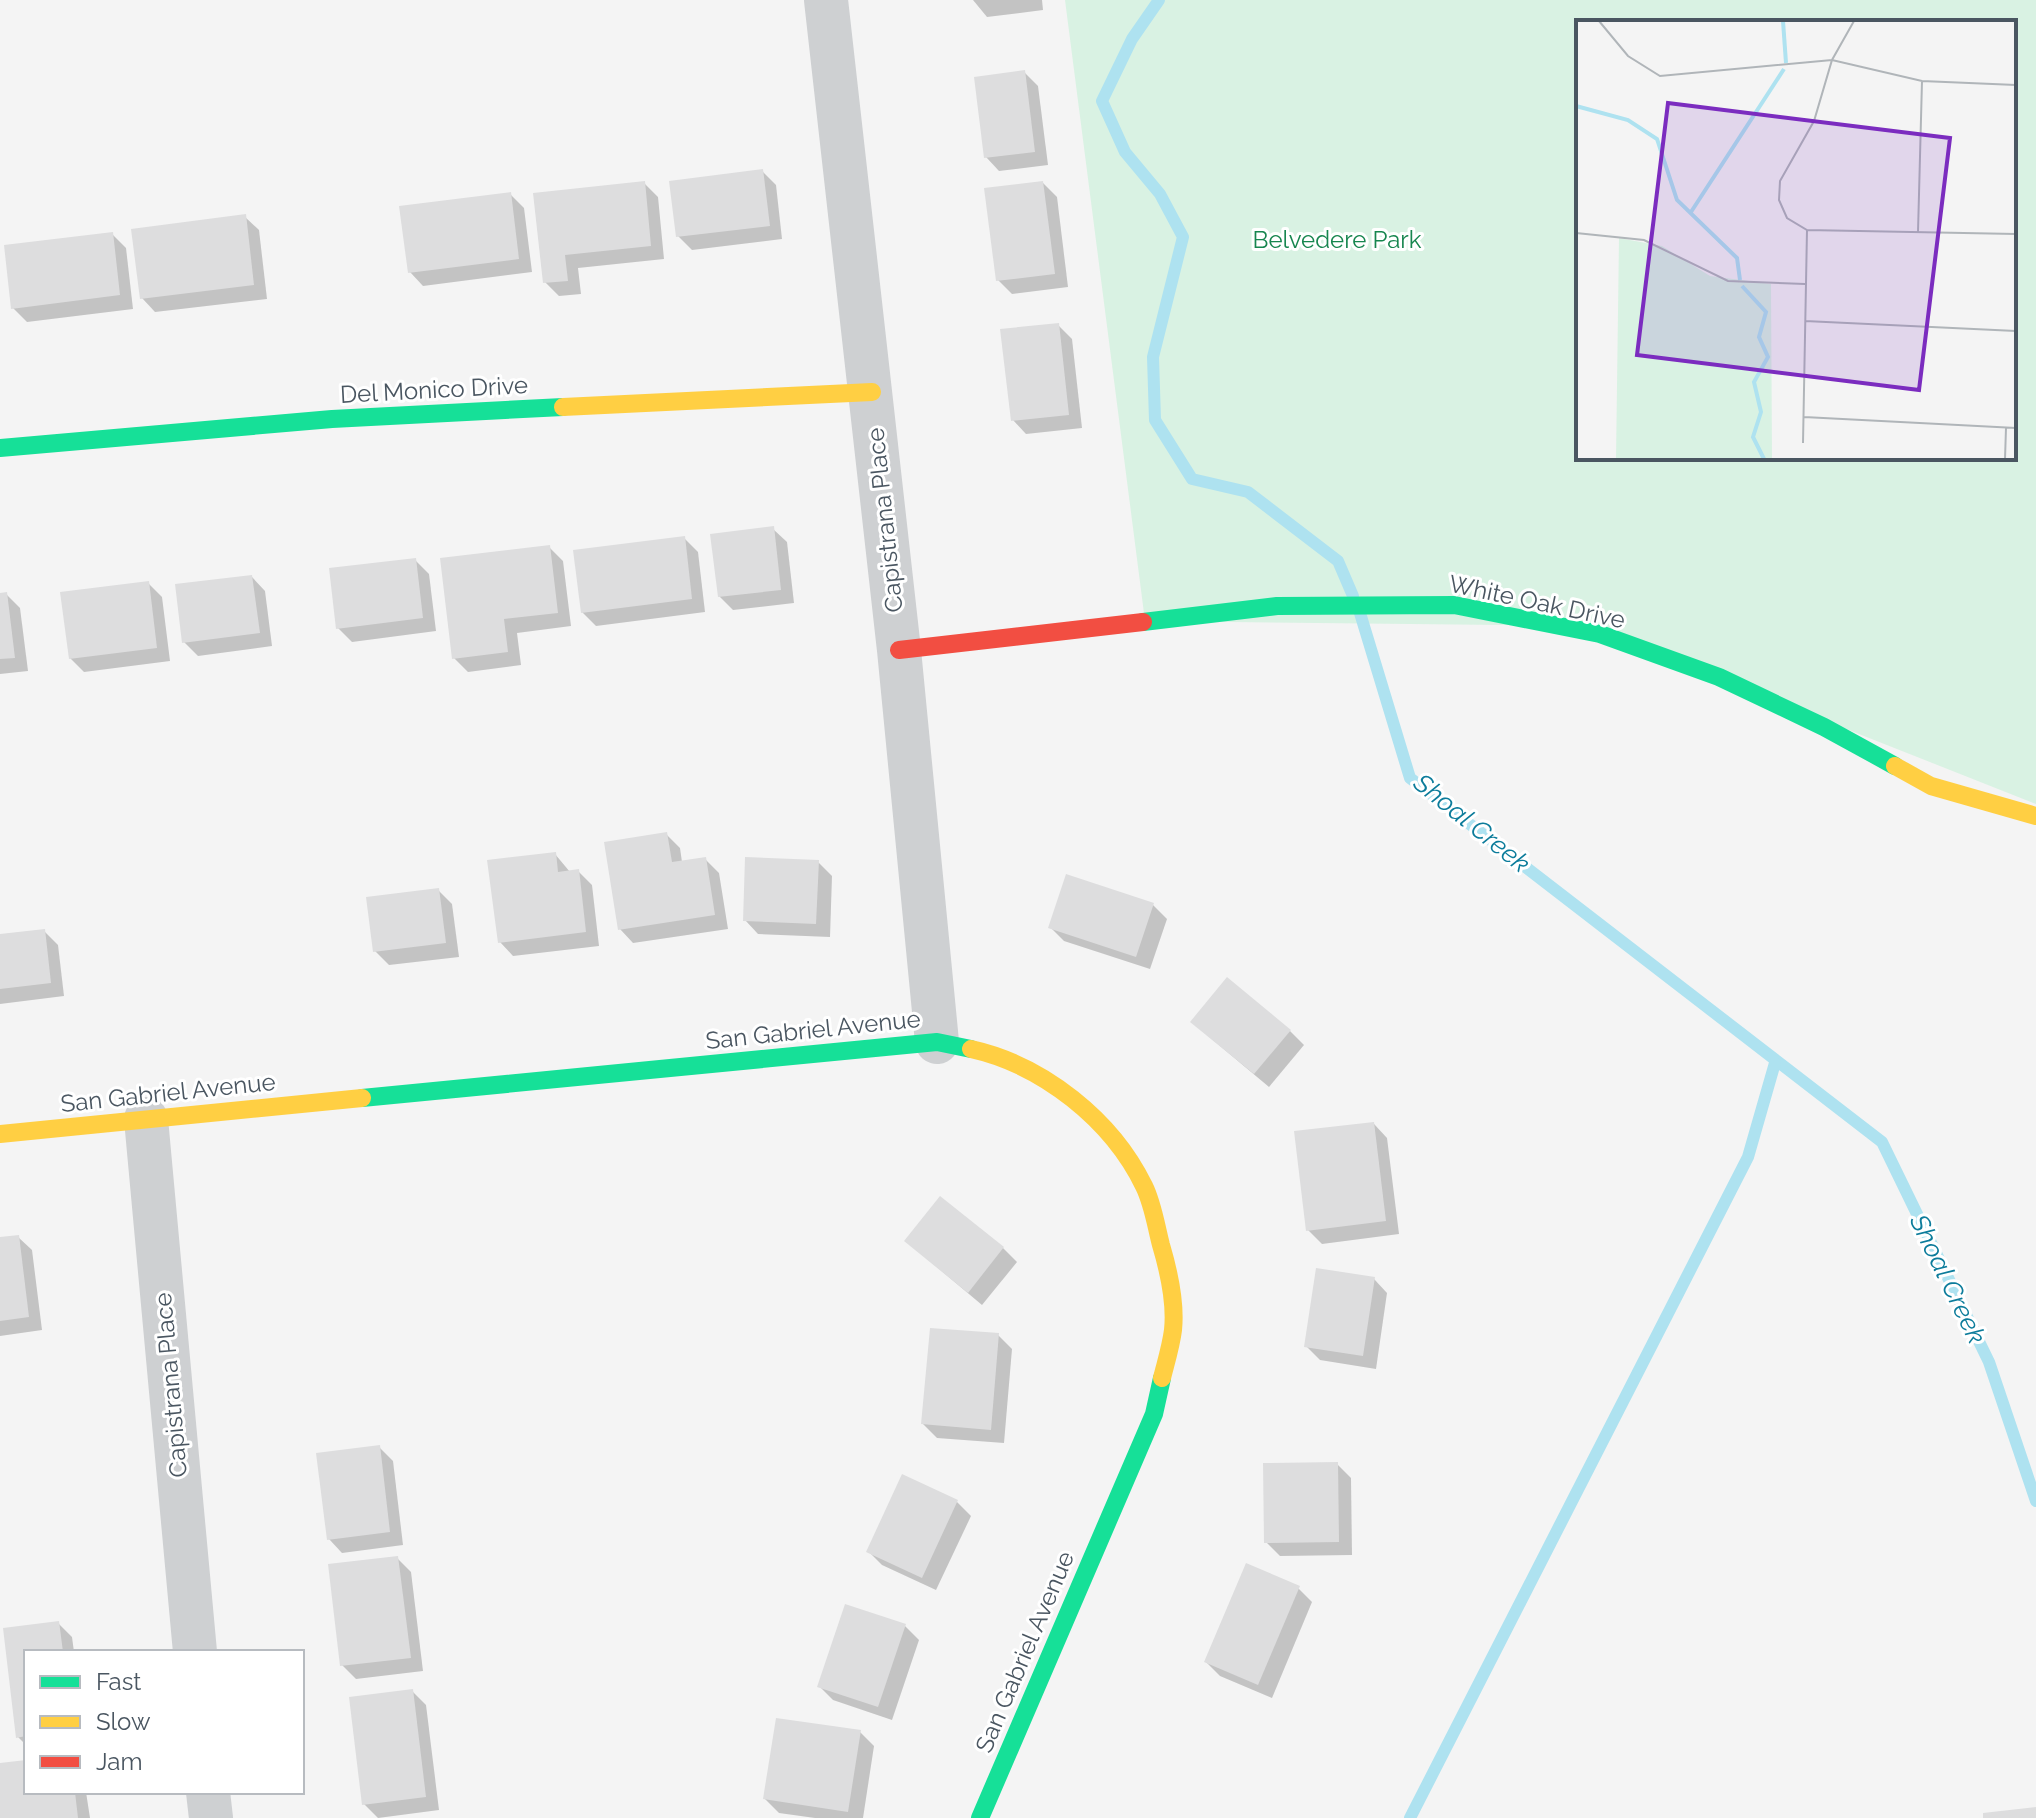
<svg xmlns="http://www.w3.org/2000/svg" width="2036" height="1818" viewBox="0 0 2036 1818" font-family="Raleway,sans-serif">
	<rect width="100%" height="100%" fill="#f4f4f4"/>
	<!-- green -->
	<path fill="#d9f2e3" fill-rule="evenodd" d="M 1065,0 L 2036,0 L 2036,804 L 1586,626 L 1145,621 ZM 1578,22 L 2014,22 L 2014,458 L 1578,458 Z"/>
	<!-- shadow -->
	<g fill="#0003">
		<polygon points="973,0 1042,0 1043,10 987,17"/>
		<polygon points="1024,72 1038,86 1048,165 999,171 986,157"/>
		<polygon points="762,171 776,185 782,239 692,250 678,236"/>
		<polygon points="644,183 658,197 664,259 578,268 581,294 559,296 545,282 535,195"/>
		<polygon points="1043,183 1057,197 1068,287 1012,294 998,280"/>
		<polygon points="511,195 524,208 532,272 423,286 410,272"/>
		<polygon points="245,217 259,230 267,299 155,312 142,298"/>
		<polygon points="112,234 126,248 133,309 27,322 13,308"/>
		<polygon points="1058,325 1072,339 1082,428 1026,434 1013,420"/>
		<polygon points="773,529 787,542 794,603 733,610 719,596"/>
		<polygon points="684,538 698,552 705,612 596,626 582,612"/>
		<polygon points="549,547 563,561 571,626 517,633 521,665 468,672 454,658"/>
		<polygon points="415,560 429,574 436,631 352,642 338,628"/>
		<polygon points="252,577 265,591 272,646 198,656 184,642"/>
		<polygon points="148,583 162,597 170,661 84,672 70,658"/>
		<polygon points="6,594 20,608 28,671 0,674 0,595"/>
		<polygon points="666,834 680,848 682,862 705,859 719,873 728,929 633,943 620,929"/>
		<polygon points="555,854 570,872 578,871 592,885 599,946 513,956 500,942"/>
		<polygon points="818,862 832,876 830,937 758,934 745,920"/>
		<polygon points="438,890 452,904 459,957 389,965 375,951"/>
		<polygon points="1153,905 1167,919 1150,969 1064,941 1050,927"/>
		<polygon points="44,931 58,945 64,996 0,1004 0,936"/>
		<polygon points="1290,1031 1304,1045 1269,1087 1207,1035"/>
		<polygon points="1374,1124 1387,1138 1399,1234 1322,1244 1308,1230"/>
		<polygon points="18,1237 32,1250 42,1330 0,1336 0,1239"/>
		<polygon points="906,1241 1003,1248 1017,1262 982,1305"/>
		<polygon points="1374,1279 1387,1293 1376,1369 1320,1360 1306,1346"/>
		<polygon points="998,1335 1012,1349 1004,1443 937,1438 923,1424"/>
		<polygon points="379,1447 393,1461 403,1545 342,1553 329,1539"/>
		<polygon points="1337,1464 1351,1478 1352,1555 1280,1556 1266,1542"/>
		<polygon points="903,1477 957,1502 971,1516 936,1590 882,1565 868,1551"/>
		<polygon points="397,1558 411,1572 423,1671 356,1679 342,1665"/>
		<polygon points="1298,1588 1312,1602 1272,1698 1220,1676 1206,1662"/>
		<polygon points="58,1623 72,1637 74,1652 26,1652 26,1745 18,1737 5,1630"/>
		<polygon points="905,1626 919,1640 892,1720 833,1700 819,1686"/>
		<polygon points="412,1691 426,1705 439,1810 378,1818 364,1804"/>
		<polygon points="860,1732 874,1746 863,1818 815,1818 779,1813 765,1799"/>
		<polygon points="26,1762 26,1792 86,1792 90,1818 0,1818 0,1765"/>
	</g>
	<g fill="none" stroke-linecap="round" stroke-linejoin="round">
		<!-- stream -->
		<g stroke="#aee2f0" stroke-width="12">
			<polyline points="1159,0 1132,39 1102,101 1125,152 1160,194 1183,237 1153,357 1155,420 1192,479 1248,492 1338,561 1353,596"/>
			<polyline points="1360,613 1410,778 1882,1142 1989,1362 2036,1501"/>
			<polyline points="1410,1818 1748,1157 1775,1063"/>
		</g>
	</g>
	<!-- building -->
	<g fill="#ddddde">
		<polygon points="1025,70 1035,152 984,158 974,77"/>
		<polygon points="763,169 770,226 676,237 669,181"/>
		<polygon points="645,181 651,246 565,255 568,281 543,283 533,193"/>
		<polygon points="1043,181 1055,274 996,281 984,188"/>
		<polygon points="511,192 519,259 408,273 399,206"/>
		<polygon points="246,214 254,285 140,299 131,229"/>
		<polygon points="113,232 120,295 11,309 4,245"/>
		<polygon points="1059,323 1069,415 1011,421 1000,329"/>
		<polygon points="774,526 781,590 718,597 710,534"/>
		<polygon points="685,536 692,599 581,613 573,550"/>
		<polygon points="550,545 558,613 504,619 508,652 452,659 440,558"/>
		<polygon points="416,558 423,618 336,629 329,568"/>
		<polygon points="252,575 260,633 182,643 175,584"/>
		<polygon points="149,581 157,648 69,659 60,592"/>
		<polygon points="7,592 15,658 0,659 0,593"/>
		<polygon points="667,832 672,862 706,857 715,915 618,930 604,842"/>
		<polygon points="556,852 558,872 579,869 586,932 498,943 487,860"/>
		<polygon points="745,857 819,860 816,924 743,921"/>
		<polygon points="1066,874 1154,903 1136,957 1048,928"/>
		<polygon points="439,888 446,943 373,952 366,897"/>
		<polygon points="45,929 51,983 0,989 0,934"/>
		<polygon points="1227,977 1291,1030 1254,1074 1190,1022"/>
		<polygon points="1374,1122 1386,1221 1306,1231 1294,1131"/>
		<polygon points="940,1196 1004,1247 968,1293 904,1241"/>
		<polygon points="19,1235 29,1317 0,1321 0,1237"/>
		<polygon points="1316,1268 1375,1277 1363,1356 1304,1347"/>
		<polygon points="930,1328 999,1333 991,1430 921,1424"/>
		<polygon points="380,1445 390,1532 327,1540 316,1453"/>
		<polygon points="1338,1462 1339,1542 1264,1543 1263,1463"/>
		<polygon points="902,1474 958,1500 922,1578 866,1552"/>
		<polygon points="398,1556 411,1658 340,1666 328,1564"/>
		<polygon points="1246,1563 1300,1586 1258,1685 1204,1662"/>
		<polygon points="845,1604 906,1624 878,1707 817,1687"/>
		<polygon points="59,1621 63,1652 26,1652 26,1736 16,1738 3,1628"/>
		<polygon points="413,1689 426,1797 362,1805 349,1697"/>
		<polygon points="776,1718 861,1730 848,1812 763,1799"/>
		<polygon points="26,1760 26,1792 75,1792 78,1818 0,1818 0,1763"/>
		<polygon points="2036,1807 2036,1818 1983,1818 1983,1813"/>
	</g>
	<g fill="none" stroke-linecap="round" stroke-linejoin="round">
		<!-- street -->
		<g stroke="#ced0d2" stroke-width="44">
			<polyline points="826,0 899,650 937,1042"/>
			<polyline points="146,1119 195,1652"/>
			<polyline points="208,1792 211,1818"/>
		</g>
		<!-- fast -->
		<g stroke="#16e098" stroke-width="18">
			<polyline points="0,448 332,419 563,407"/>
			<polyline points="1143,622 1277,606 1454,605 1600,634 1719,677 1824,727 1895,766"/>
			<polyline points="362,1098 937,1042 971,1049"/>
			<polyline points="980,1818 1154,1414 1162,1378"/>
		</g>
		<!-- slow -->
		<g stroke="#ffcf43" stroke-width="18">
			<polyline points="563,407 872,392"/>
			<polyline points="1895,766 1931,786 2036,816"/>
			<path d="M 971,1049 C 1043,1065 1112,1120 1144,1186 C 1153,1204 1156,1226 1161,1245 C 1169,1272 1176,1302 1173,1330 C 1171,1346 1166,1362 1162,1378"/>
			<polyline points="0,1134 362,1098"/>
		</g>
		<!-- jam -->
		<polyline stroke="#f24e42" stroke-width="18" points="899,650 1143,622"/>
	</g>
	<g text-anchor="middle" stroke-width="6" stroke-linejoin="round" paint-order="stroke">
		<!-- park labels -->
		<g font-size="24" fill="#17864f" stroke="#fff">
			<text x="1337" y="248">Belvedere Park</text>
		</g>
		<!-- street labels -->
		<g font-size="24" fill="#4a5661" stroke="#fff">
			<text transform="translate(434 390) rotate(-3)" y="8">Del Monico Drive</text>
			<text transform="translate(885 520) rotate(-96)" y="8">Capistrana Place</text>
			<text transform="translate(1537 602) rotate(12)" y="8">White Oak Drive</text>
			<text transform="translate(813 1030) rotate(-6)" y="8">San Gabriel Avenue</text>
			<text transform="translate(168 1093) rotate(-6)" y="8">San Gabriel Avenue</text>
			<text transform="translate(171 1385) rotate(-95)" y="8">Capistrana Place</text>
			<text transform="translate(1025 1652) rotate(-67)" y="8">San Gabriel Avenue</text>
		</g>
		<!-- water labels -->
		<g font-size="26" font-style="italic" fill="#0c7c9b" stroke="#fff">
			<text transform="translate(1472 823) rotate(39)" y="9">Shoal Creek</text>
			<text transform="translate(1948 1279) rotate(64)" y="9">Shoal Creek</text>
		</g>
	</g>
	<!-- overview -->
	<g transform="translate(1576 20)">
		<rect width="440" height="440" fill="#f4f4f4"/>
		<path d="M 43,218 L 86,226 L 134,256 L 195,264 L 196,439 L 40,439 Z" fill="#d9f2e3"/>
		<path fill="none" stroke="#aee2f0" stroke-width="4" d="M 207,1 L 210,43M 0,86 L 52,100 L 81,119 L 101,180 L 161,238 L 164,260M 115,192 L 208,49M 166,266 L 190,292 L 183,317 L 192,337 L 178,362 L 185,392 L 177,417 L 188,439"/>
		<path fill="none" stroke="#b0b5b9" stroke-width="2" d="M 23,1 L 52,36 L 84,56 L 256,40 L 346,61 L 440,65M 278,1 L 256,40 L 238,101 L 204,161 L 203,180 L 211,198 L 231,210 L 440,214M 342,212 L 346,61M 0,213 L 68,220 L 152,261 L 229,264M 229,301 L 440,311M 228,397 L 440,408M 227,423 L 231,210M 429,439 L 430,408"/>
		<path fill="#7b2cbf" fill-opacity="0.15" stroke="#7b2cbf" stroke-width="4" d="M 92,83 L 374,118 L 343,370 L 61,335 Z"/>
		<rect width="440" height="440" fill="none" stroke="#4a5661" stroke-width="4"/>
	</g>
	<!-- legend -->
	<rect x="24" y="1650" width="280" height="144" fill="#ffffff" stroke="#b7bbc0" stroke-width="2"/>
	<rect x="40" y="1676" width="40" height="12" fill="#16e098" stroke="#b7bbc0" stroke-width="2"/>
	<text x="96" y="1690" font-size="24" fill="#4a5661">Fast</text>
	<rect x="40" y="1716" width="40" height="12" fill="#ffcf43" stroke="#b7bbc0" stroke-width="2"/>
	<text x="96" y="1730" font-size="24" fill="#4a5661">Slow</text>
	<rect x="40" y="1756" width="40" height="12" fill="#f24e42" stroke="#b7bbc0" stroke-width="2"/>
	<text x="96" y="1770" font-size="24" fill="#4a5661">Jam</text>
</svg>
